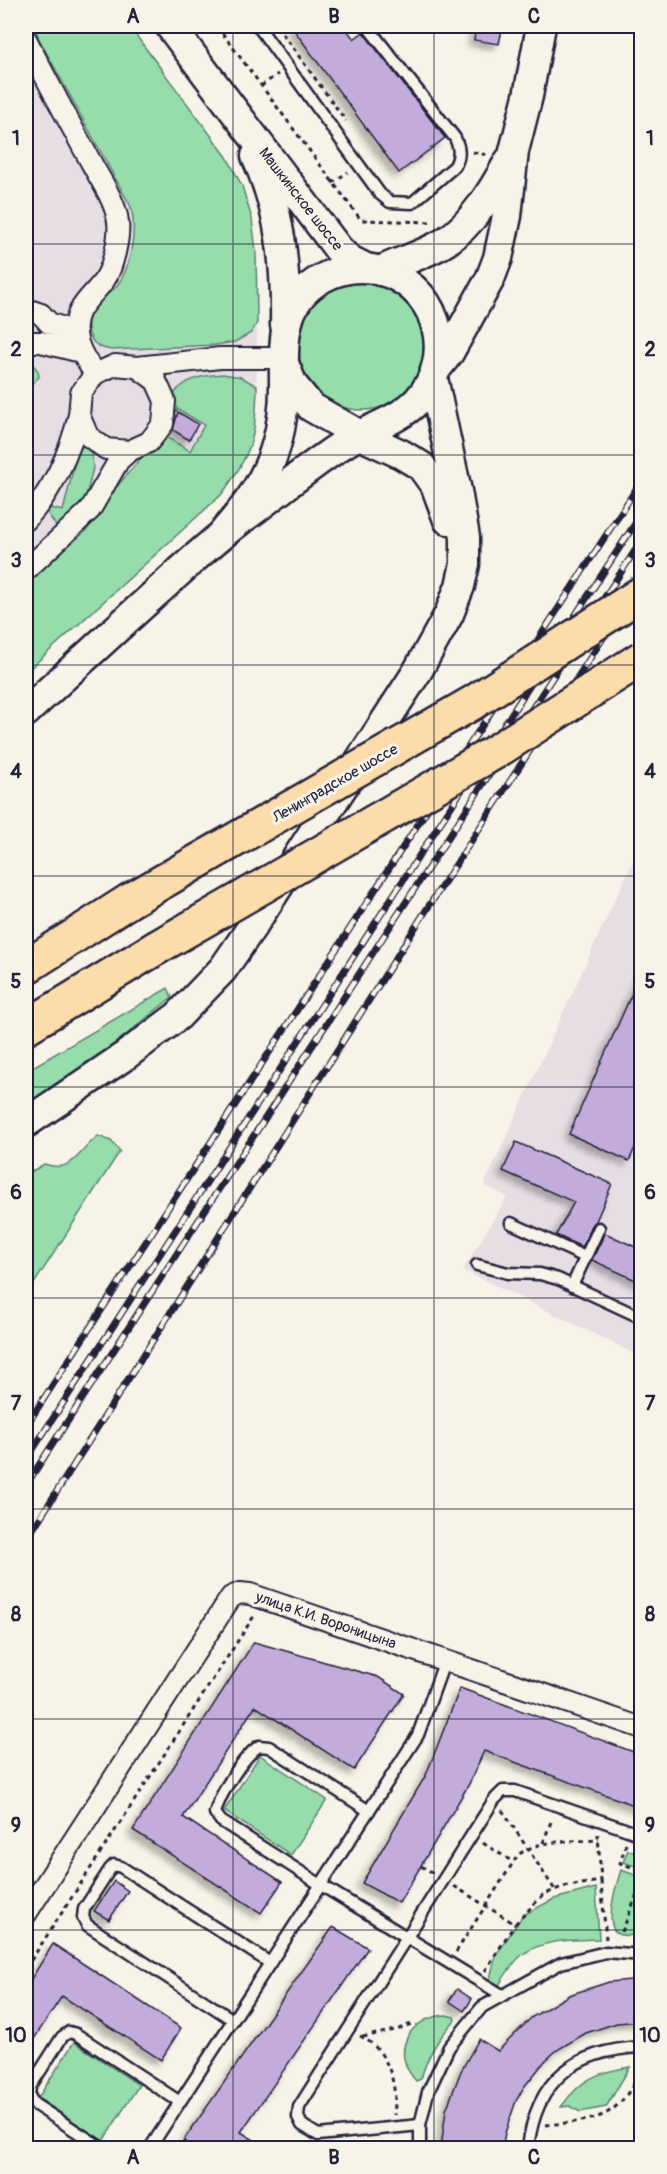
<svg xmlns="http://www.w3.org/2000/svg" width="667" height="2174" viewBox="0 0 667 2174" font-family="Pangolin,sans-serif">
	<defs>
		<filter id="shadow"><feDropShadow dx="-5.5" dy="5.5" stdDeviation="3" flood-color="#0004"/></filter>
	</defs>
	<rect width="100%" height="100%" fill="#f7f3e8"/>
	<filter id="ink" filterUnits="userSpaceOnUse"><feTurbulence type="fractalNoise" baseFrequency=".0167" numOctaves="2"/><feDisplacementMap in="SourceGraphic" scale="12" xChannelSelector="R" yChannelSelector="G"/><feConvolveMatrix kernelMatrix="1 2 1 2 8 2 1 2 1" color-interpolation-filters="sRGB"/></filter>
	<g filter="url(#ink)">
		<!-- built -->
		<g fill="#e7dee4">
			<polygon points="26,26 129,26 227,157 242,186 252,219 258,277 256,423 250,447 238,472 221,495 26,672"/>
			<polygon points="641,843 641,1357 463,1270 507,1197 484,1185"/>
		</g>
		<!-- green -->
		<g fill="#96ddab" stroke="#5c8073" stroke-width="1.5">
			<path d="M 39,26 L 129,26 L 227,157 L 242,186 L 252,219 L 256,251 L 257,323 L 251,333 L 235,342 L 215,345 L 111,350 C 107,349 102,348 98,346 C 83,336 86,312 97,301 C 102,295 111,292 116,287 C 131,269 137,230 131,207 L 39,39 L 37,33 Z"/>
			<circle cx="362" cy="346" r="64"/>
			<polygon points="27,357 38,371 39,377 26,389"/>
			<path d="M 223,374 L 241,377 L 257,386 C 256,437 252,454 221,495 L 26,672 L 26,581 L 87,530 L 114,490 L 161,434 L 190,451 L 204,425 L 178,409 L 168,423 C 170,415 169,401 174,394 C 185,378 206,375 223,374 Z"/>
			<polygon points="81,437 92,453 93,468 85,501 77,512 56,526 48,514 50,508 63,511"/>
			<polygon points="168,988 172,997 93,1062 26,1105 26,1071"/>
			<path d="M 98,1136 L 111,1141 L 120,1151 L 26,1296 L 26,1175 L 44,1164 C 74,1174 78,1151 98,1136 Z"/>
			<polygon points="260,1755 327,1800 291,1855 224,1811"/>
			<polygon points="628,1850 641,1855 641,1868 623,1862"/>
			<path d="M 621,1870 L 641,1877 L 641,1935 C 635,1935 624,1937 618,1934 C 603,1926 617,1882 621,1870 Z"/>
			<path d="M 596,1888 L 599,1939 C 574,1940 543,1939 522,1955 C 512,1963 506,1974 499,1985 L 488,1986 L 496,1955 L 523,1915 L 554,1899 Z"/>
			<path d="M 446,2015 L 454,2017 L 455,2020 C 439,2038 427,2055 421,2079 L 416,2081 C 389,2052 409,2017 446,2015 Z"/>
			<polygon points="74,2042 139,2085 103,2141 38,2098"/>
			<path d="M 630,2067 L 606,2107 L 580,2112 L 570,2106 L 561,2107 C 581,2079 597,2072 630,2067 Z"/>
		</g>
		<!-- building -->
		<g fill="#c3acdc" stroke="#22223b" stroke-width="1.5" filter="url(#shadow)">
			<polygon points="291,26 344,26 354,39 363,32 445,138 399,173"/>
			<polygon points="476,26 502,30 499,44 474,40"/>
			<polygon points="178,412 198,424 189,440 173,430"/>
			<polygon points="642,971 642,1132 629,1161 569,1134"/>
			<polygon points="516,1142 612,1184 596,1221 592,1225 582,1247 556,1235 574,1202 503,1171"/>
			<polygon points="605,1233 642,1250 642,1283 592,1260"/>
			<polygon points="254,1642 378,1677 404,1694 354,1770 255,1706 183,1817 282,1882 261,1913 133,1830"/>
			<polygon points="460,1688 642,1755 642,1808 484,1751 469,1784 399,1903 362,1883 426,1775"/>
			<polygon points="114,1881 128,1891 109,1920 94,1911"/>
			<polygon points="333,1927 368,1948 241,2132 267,2148 195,2148 183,2141"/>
			<polygon points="53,1944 181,2028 161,2060 62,1996 26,2051 26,1987"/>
			<polygon points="642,1979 642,2021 617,2023 586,2033 557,2050 545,2061 524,2087 516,2101 505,2133 502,2148 441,2148 446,2110 461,2071 479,2039 498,2051 532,2017 569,1995 609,1982"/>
			<polygon points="457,1989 472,1999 464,2011 449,2001"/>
		</g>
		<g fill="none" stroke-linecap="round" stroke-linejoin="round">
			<defs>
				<g id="service">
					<path d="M 258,26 L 380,194 L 390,202 L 412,203 L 455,166 C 460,156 460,149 455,138 L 367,26"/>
					<polyline points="511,1223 585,1257"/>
					<polyline points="477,1265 508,1273 540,1274 558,1279 642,1318"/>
					<polyline points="572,1286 599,1228"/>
					<path d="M 369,1811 L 269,1747 L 259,1746 C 243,1757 220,1793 215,1813 L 221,1821 L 321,1885 L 502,1995"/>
					<polyline points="233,2020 87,1925 83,1917 84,1909 110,1869 114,1865 121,1867 270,1963"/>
					<polyline points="420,2125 318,2135 302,2125 298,2117 299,2107 494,1800 503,1791 515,1791 642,1835"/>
					<polyline points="102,2148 34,2104 29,2096 30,2087 62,2037 69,2032 76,2034 180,2102"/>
					<polyline points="150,2148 418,1735 445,1660"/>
					<polyline points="420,2148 420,2125 428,2092 449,2047 482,2007 561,1963 606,1952 642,1955"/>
					<path d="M 528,2148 C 536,2080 574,2050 642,2047"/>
				</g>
				<g id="minor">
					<path d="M 26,39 C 47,81 69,122 92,164 C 101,181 116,202 118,222 C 120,236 113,267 105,279 C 93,297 73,307 76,333 C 77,348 87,362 95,374"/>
					<polyline points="26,309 41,314 49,323 75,332"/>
					<polyline points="26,342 41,342 81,352"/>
					<polyline points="129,451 106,449 88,436 79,415 81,393 95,374 115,365 137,367 220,358 283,358"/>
					<path d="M 26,520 C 52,491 70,453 79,415"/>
					<polyline points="26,570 90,510 119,460 129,451 149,442 163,424 165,401 156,381 137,367"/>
					<polyline points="26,1914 231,1597 240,1593 250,1594 642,1728"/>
				</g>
				<g id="secondary">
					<polyline points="170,26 339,250 350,260 366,268"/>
					<path d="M 256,156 C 281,212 286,264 285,325"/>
					<path d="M 380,271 C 401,261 426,254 445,242 C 473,224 493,190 509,161"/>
					<polyline points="285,366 293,385 311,407 360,435 401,454 421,466 436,487 448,520"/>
					<polyline points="437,368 449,353 490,279 498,258 507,216 514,151 528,96 541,26"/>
					<path d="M 26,712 C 69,672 113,632 157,592 C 186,566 214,539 246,516 C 280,491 313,463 348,441 C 370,428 401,419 418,400 C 438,378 444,348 434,320 C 426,296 405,277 381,271 C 364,266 346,268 331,274 C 279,296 284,341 284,387 C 284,405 282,424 277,442 C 268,477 247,506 223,533"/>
					<polyline points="26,1123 126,1055 178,1016 223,969 254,924 417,672 449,614 460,586 465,564 465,537 457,491 433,378"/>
				</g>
				<g id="trunk">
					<polyline points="26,967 129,901"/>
					<polyline points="26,1027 156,948"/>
				</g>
			</defs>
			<!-- service casing -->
			<use href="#service" stroke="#22223b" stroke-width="15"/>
			<!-- minor casing -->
			<use href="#minor" stroke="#22223b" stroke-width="24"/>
			<!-- secondary casing -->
			<use href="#secondary" stroke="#22223b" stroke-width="33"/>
			<!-- trunk casing -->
			<use href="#trunk" stroke="#22223b" stroke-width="38"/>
			<!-- path -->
			<g stroke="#22223b" stroke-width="3" stroke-dasharray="4.5 4.5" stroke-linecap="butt">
				<polyline points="217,26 361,220 432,222"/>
				<polyline points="277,26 346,121"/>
				<polyline points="261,86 278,74"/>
				<polyline points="473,152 487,155"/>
				<polyline points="332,183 348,172"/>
				<polyline points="502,1810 555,1890"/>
				<polyline points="483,1843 513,1862"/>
				<polyline points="543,1843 552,1819"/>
				<polyline points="626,1844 620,1863 642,1871"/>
				<polyline points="421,1866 433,1873"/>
				<polyline points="601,1881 606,1939"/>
				<polyline points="454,1886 515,1924 543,1895 562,1887 601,1881 598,1834"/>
				<polyline points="622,1932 642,1881"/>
				<path d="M 456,1952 L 518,1855 C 540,1838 573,1842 599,1840"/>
				<polyline points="26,1968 254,1616"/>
				<polyline points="485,1971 515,1924"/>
				<path d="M 360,2036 C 389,2050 398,2086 394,2115"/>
				<polyline points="363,2037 399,2029 411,2024"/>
				<path d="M 545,2125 C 597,2120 617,2121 642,2068"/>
			</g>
			<!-- service -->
			<use href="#service" stroke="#f7f3e8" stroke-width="10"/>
			<!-- minor -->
			<use href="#minor" stroke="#f7f3e8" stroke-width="20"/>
			<!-- secondary -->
			<use href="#secondary" stroke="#f7f3e8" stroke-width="28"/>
			<!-- trunk -->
			<use href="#trunk" stroke="#fddcac" stroke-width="33"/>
			<defs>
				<g id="rail">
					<polyline points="26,1426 642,480"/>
					<polyline points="26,1460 642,513"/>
					<polyline points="26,1485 642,540"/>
					<polyline points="26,1540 425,912 642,578"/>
				</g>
			</defs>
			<!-- rail casing -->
			<use href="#rail" stroke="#22223b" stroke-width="7"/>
			<!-- rail -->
			<use href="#rail" stroke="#f7f3e8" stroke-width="4.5" stroke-dasharray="14" stroke-linecap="butt"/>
			<defs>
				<g id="trunk-bridge">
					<polyline points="129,901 474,702 642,593"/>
					<polyline points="156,948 495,752 642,658"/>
				</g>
			</defs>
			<!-- trunk-bridge casing -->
			<use href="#trunk-bridge" stroke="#22223b" stroke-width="38" stroke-linecap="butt"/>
			<!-- trunk-bridge -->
			<use href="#trunk-bridge" stroke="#fddcac" stroke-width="33"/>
		</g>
	</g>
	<!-- grid -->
	<path fill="none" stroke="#22223b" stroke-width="1.5" stroke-opacity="0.55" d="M 233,26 L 233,2148M 434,26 L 434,2148M 26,244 L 642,244M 26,455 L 642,455M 26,665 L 642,665M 26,876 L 642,876M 26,1087 L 642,1087M 26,1298 L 642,1298M 26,1509 L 642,1509M 26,1719 L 642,1719M 26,1930 L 642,1930"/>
	<g text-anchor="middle" stroke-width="6" stroke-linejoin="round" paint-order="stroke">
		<!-- street labels -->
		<g font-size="15" fill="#22223b" stroke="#f7f3e8">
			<text transform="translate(301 199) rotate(52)" y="5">Машкинское шоссе</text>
			<text transform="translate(335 783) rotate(-30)" y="5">Ленинградское шоссе</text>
			<text transform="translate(326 1620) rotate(19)" y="5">улица К.И. Вороницына</text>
		</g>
	</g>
	<!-- margin -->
	<rect width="667" height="2174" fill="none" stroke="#f7f3e8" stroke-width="66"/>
	<rect x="33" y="33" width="601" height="2108" fill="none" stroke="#22223b" stroke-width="2"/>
	<g font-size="20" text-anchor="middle" font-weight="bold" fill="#22223b">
		<text x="133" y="23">A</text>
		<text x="334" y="23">B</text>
		<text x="534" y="23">C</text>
		<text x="16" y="145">1</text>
		<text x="650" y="145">1</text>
		<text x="16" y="356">2</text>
		<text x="650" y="356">2</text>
		<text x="16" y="567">3</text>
		<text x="650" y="567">3</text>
		<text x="16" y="778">4</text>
		<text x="650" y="778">4</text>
		<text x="16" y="988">5</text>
		<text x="650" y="988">5</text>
		<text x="16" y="1199">6</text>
		<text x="650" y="1199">6</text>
		<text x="16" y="1410">7</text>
		<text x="650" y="1410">7</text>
		<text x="16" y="1621">8</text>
		<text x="650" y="1621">8</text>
		<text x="16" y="1832">9</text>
		<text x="650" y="1832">9</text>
		<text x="16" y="2042">10</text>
		<text x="650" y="2042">10</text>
		<text x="133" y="2164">A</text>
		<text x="334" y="2164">B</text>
		<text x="534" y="2164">C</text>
	</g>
</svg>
